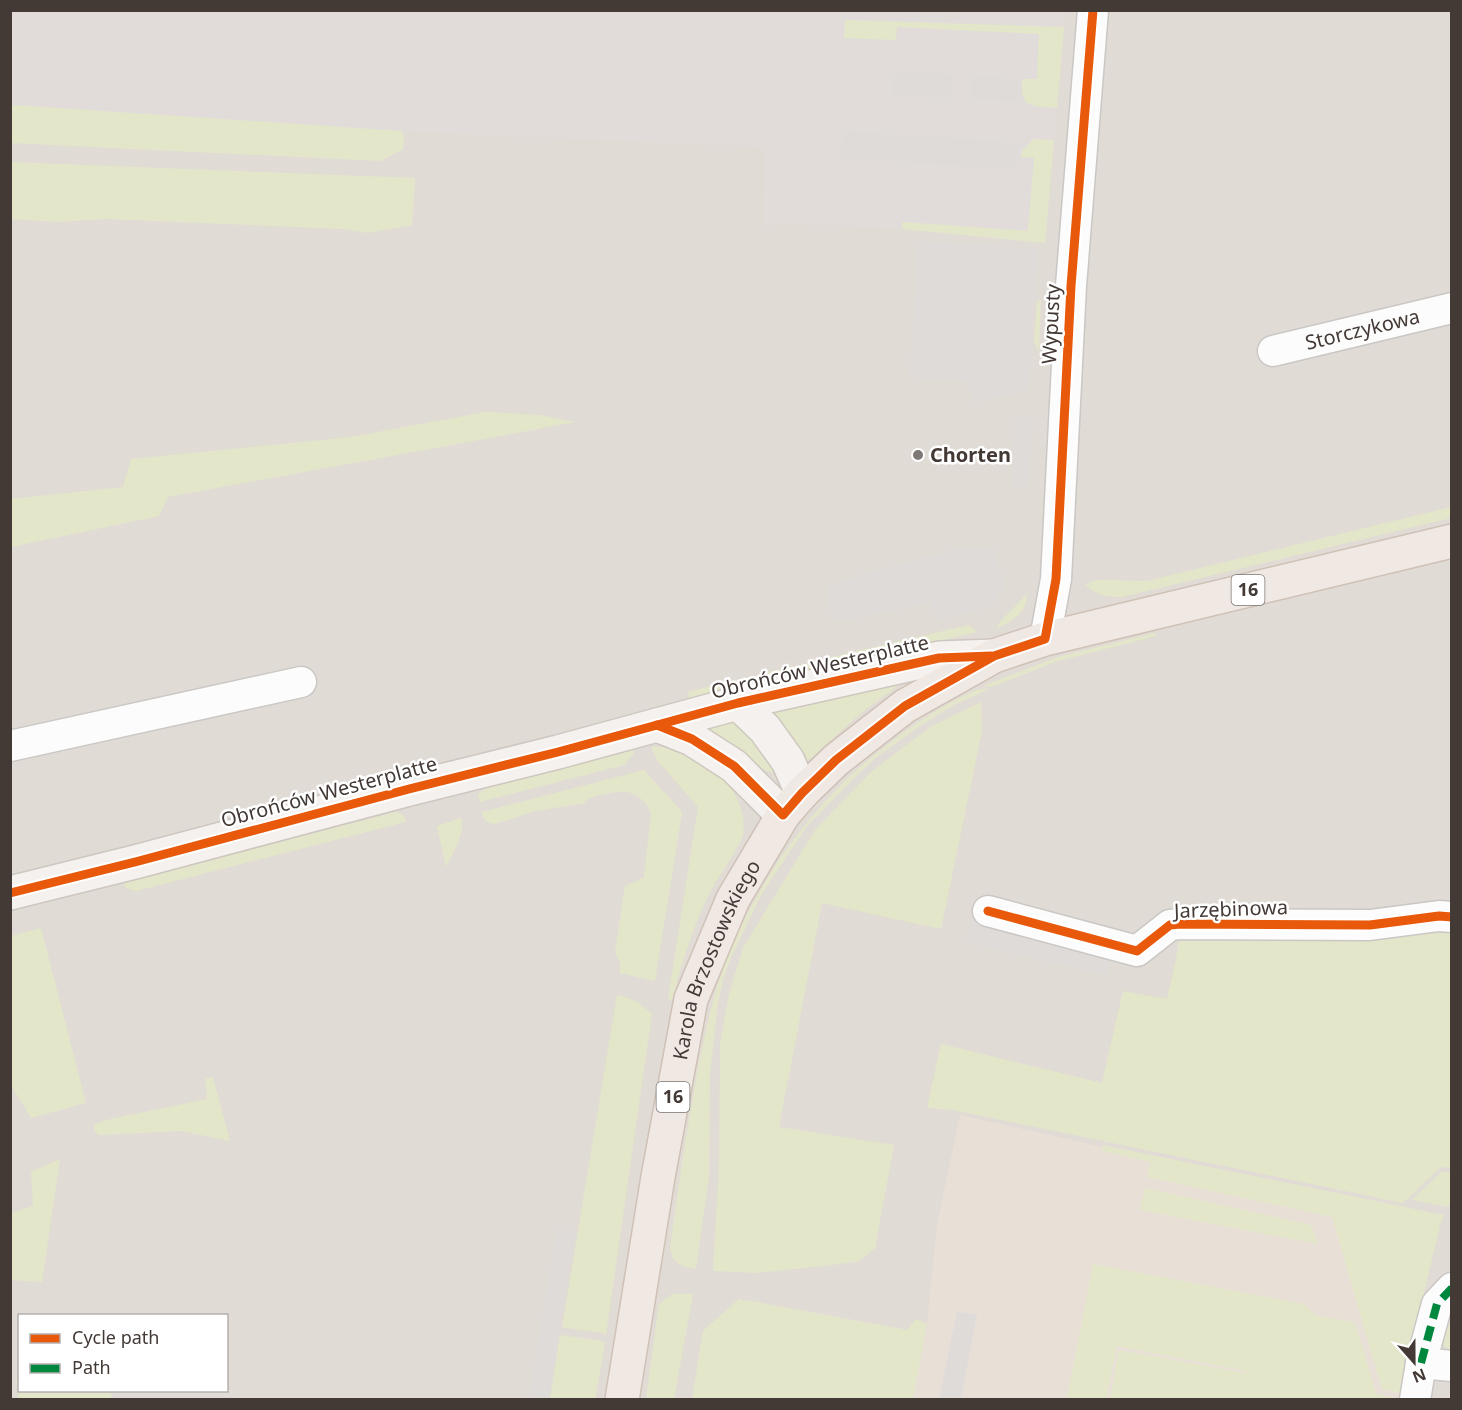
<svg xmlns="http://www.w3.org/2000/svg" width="1462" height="1410" viewBox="0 0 1462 1410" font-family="'Noto Sans',sans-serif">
	<rect width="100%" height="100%" fill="#eeebe8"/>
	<!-- residential -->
	<path fill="#e1dbd5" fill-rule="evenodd" d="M 10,11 L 1451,11 L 1451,1399 L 11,1399 ZM 20,1316 L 226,1316 L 226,1390 L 20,1390 Z"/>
	<!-- industrial -->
	<polygon fill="#e1dcd9" points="14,11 1065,11 1045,243 902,229 781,223 763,228 765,147 24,115 11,102 10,22"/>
	<!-- education -->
	<polygon fill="#e8dfd7" points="960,1115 1098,1146 1438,1216 1399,1399 723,1400 739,1299 926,1333 937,1225"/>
	<!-- green -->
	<g fill="#e4e6c9">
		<path d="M 845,20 L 1064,27 L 1057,108 C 1045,107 1025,109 1022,94 C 1021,90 1022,83 1022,79 L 1037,79 L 1039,34 L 897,27 L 896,40 L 844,38 Z"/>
		<polygon points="13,105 402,131 404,141 403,149 381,161 11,143 11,107"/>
		<polygon points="1034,139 1054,140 1045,243 902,229 902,222 1028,231 1034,158 1021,157 1022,151"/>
		<polygon points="10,162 415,178 412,225 368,233 343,229 107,219 57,222 11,219"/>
		<polygon points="1041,300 1039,351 1034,342 1037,301"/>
		<polygon points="486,412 540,415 576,422 168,497 159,516 11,547 11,499 123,487 131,459 351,437"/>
		<path d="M 1451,507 L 1451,518 L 1122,597 C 1108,597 1095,595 1085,584 L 1097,580 L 1147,581 Z"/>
		<path d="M 1027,594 C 1027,612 1013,622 997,628 L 997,625 Z"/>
		<polygon points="969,625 978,632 828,667 827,658"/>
		<polygon points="1155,633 1156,636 1058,661 991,687 983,686 1058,657"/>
		<polygon points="813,662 815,670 763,683 759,674"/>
		<polygon points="748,677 749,684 690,701 687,692"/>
		<polygon points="903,682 861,713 810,759 806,760 802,760 767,707"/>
		<path d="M 979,689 L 989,689 L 954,705 L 920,726 L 878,756 L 857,775 L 808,825 L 788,854 L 760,897 L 731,958 L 723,979 L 718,1003 L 710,1074 L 709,1176 L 696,1269 C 686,1268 680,1265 673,1259 L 670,1248 C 678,1188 687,1128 698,1068 C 703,1046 707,1023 713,1001 C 738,907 806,807 883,748 C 913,725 944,703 979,689 Z"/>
		<polygon points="981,702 982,731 941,929 822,903 779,1127 894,1145 875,1248 859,1261 832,1265 757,1273 713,1271 719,1168 720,1045 729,994 743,948 815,830 870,773 930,727"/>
		<path d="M 726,720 L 740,724 L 751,732 L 778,774 C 747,768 733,741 705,729 Z"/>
		<path d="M 651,747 C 668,746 691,750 707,758 C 712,760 716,767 719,772 C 735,791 750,815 741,841 C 731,860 717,878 707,898 C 692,931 681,965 672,1000 L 668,999 L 698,807 L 657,760 Z"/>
		<polygon points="633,748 634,753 624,765 480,802 478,795 485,788"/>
		<path d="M 644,770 L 682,812 L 655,981 L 620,973 L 620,963 L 615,952 L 625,886 L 639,880 L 644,877 L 651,814 C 648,803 637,793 626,792 C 619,791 612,793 606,794 C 597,796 590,796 584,803 L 536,811 L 494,824 C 487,823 483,820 482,812 Z"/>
		<polygon points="396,812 404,816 406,822 136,891 126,888 124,884 125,882 141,877"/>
		<path d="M 461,818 C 466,834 453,852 446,867 L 437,826 Z"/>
		<polygon points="41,928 86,1103 31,1118 11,1085 11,936"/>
		<polygon points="1225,930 1451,932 1451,1168 1441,1167 1403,1203 953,1110 927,1108 941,1044 1102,1083 1123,991 1167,999 1175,964 1180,936"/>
		<polygon points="617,995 635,1000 652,1014 606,1334 562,1327"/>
		<polygon points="213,1077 230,1141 181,1131 99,1135 95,1132 94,1124 111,1119 207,1099 205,1079"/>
		<polygon points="1103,1145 1444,1215 1439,1227 1439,1230 1400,1393 1382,1389 1332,1217 1147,1177 1150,1162 1102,1151"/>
		<polygon points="60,1159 42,1282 11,1280 11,1213 33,1206 31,1172"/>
		<polygon points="1442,1171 1451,1173 1451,1199 1449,1207 1412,1200"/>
		<polygon points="1145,1188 1311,1225 1318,1244 1140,1210"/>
		<polygon points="1093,1264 1304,1304 1316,1316 1353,1322 1356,1326 1376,1394 1400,1399 1110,1399 1119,1350 1245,1373 1246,1371 1117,1346 1106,1399 1067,1399"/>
		<polygon points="672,1294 693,1294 674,1399 646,1399 659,1304"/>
		<polygon points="739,1299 907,1330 916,1319 927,1324 913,1399 692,1399 703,1331"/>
		<path d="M 1449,1325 L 1451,1325 L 1451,1351 C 1442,1346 1441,1339 1445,1329 Z"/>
		<polygon points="560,1335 602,1341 605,1343 595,1399 550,1399"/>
		<polygon points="19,1379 20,1390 112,1391 111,1399 19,1399 16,1380"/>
	</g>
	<!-- parking -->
	<g fill="#dfdbd9">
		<polygon points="894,72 953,75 952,98 892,97"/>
		<polygon points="971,76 1022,79 1022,95 1025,101 971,99"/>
		<polygon points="844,131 1018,143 1016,169 842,158"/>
		<polygon points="919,241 1038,249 1029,390 974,402 966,380 910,377"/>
		<polygon points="1016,416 1033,417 1028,487 1011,486"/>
		<polygon points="963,548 993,548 1004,585 992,606 937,620 931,602 834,622 826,588 864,574"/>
		<polygon points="971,920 1112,953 1107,975 966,942"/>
		<polygon points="557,1230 575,1232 549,1399 529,1399"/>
		<polygon points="957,1312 977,1314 961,1399 939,1399"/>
	</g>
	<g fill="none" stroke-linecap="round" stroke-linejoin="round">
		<defs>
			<g id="minor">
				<path id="s1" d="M 1273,351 L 1452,308"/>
				<polyline points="1045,639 1056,579 1071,286 1093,10"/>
				<polyline points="10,746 301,682"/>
				<polyline points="988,911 1137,951 1170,925 1180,924 1370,925 1439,916 1452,917"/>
				<polyline points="1421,1363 1437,1304 1452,1288"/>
				<polyline points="1415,1400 1421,1363 1452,1366"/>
			</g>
			<g id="secondary">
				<polyline points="738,703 765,729 788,761 802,793"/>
				<polyline points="657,725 692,739 734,766 783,815"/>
				<polyline points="10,893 135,862 409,789 558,752 738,703 939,658 994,656"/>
			</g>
			<g id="primary">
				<path id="s2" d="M 622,1400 L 658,1177 L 691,999 L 733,899 L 783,815 L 802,793 L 836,760 L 905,706 L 994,656 L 1045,639 L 1452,541"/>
			</g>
		</defs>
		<!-- minor casing -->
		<use href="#minor" stroke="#cac7c4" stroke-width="33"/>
		<!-- secondary casing -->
		<use href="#secondary" stroke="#cec7c1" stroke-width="36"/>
		<!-- primary casing -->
		<use href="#primary" stroke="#cfc1b6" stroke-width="36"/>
		<!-- minor -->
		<use href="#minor" stroke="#fcfcfc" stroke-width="30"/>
		<!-- secondary -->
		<use href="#secondary" stroke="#f5f1ee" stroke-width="33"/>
		<!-- primary -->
		<use href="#primary" stroke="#efe8e3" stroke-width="33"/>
		<!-- quiet -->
		<polyline stroke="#00873e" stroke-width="8" stroke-dasharray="15 8" stroke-linecap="butt" points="1421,1363 1437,1304 1452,1288"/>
		<defs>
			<g id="cycleway">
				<polyline points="657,725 692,739 734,766 783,815 802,793 836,760 905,706 994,656 1045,639 1056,579 1071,286 1093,10"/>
				<polyline points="10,893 135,862 409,789 558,752 738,703 939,658 991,656"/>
				<polyline points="988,911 1137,951 1170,925 1180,924 1370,925 1439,916 1452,917"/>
			</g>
		</defs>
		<!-- cycleway casing -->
		<use href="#cycleway" stroke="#fff" stroke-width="13"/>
		<!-- cycleway -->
		<use href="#cycleway" stroke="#e8590c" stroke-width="9"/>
	</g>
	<!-- markers -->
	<circle fill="#7f7774" stroke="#fff" stroke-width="2" cx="918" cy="455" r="6"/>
	<g text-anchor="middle" stroke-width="5" stroke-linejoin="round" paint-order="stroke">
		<!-- shield labels -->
		<g fill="#fff" stroke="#7b7472" stroke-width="1.5">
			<rect x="1231.5" y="575" width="33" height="30" rx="4.5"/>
			<rect x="656.5" y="1082" width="33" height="30" rx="4.5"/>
		</g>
		<g font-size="18" font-weight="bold" fill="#433935">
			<text x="1248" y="596">16</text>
			<text x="673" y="1103">16</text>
		</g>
		<!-- street labels -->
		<g font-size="20" fill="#433935" stroke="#fff">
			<text transform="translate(1051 324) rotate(-87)" y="7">Wypusty</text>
			<text dy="7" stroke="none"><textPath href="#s1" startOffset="92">Storczykowa</textPath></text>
			<text transform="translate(820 667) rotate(-13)" y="7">Obrońców Westerplatte</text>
			<text transform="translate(329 792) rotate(-15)" y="7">Obrońców Westerplatte</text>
			<text transform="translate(1231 909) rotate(-2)" y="7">Jarzębinowa</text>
			<text dy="7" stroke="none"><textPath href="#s2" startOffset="452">Karola Brzostowskiego</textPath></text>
		</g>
		<!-- poi labels -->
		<g font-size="20" font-weight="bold" fill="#433935" stroke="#fff" text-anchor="start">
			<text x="930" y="462">Chorten</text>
		</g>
	</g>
	<!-- border -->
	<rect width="1462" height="1410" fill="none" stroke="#433935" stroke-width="24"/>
	<!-- legend -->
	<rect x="18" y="1314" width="210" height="78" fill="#ffffff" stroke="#b4b0ae" stroke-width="1.5"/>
	<rect x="30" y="1334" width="30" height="9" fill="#e8590c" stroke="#b4b0ae" stroke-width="1.5"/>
	<text x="72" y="1344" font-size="18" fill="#433935">Cycle path</text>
	<rect x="30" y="1364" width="30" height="9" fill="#00873e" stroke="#b4b0ae" stroke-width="1.5"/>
	<text x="72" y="1374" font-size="18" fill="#433935">Path</text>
	<!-- north arrow -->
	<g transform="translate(1414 1362) rotate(159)" stroke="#ffffff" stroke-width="4.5" paint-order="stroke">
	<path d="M0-4.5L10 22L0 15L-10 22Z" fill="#433935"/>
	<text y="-9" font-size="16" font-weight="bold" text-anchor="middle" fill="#433935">N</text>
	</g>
</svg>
